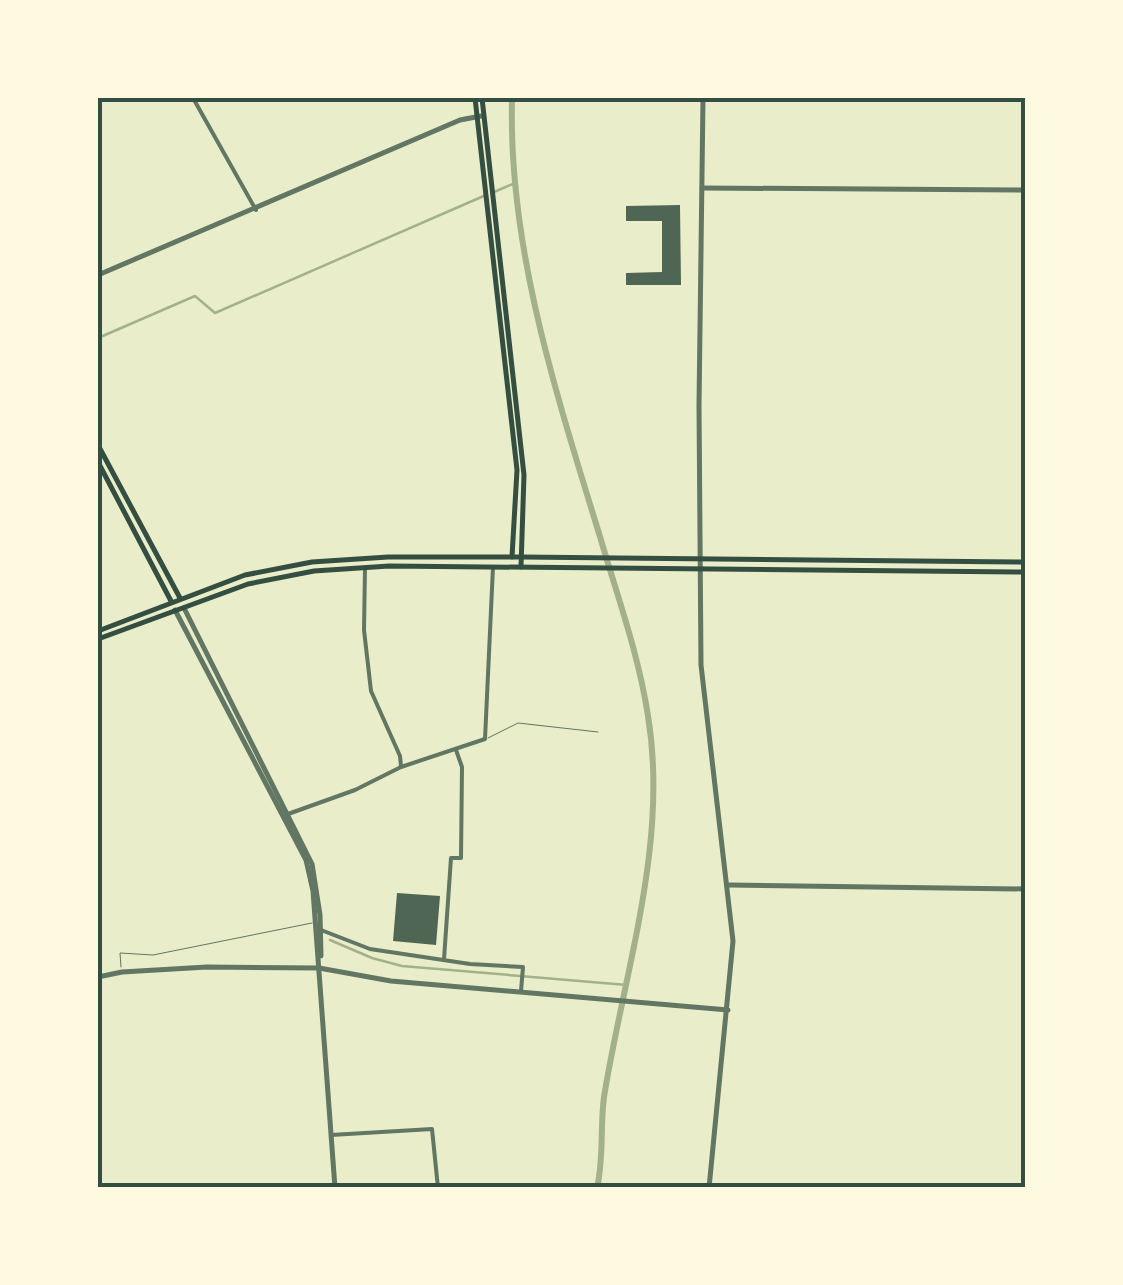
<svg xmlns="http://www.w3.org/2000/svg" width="1123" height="1285" viewBox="0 0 1123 1285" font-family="'Source Sans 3',sans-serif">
	<rect width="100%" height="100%" fill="#e9edc9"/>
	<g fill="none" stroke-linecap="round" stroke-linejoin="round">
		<!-- stream -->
		<g stroke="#a3b18a" stroke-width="2.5">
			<polyline points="494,192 515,183"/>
			<polyline points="98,338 195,296 215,313 486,195"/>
			<polyline points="330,940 372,958 402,966 627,985"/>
		</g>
		<!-- canal -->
		<path stroke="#a3b18a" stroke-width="6" d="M 512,98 C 508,249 557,396 601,540 C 618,598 639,656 648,716 C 669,843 624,972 604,1097 C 600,1127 604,1158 597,1188"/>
	</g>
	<!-- building -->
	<g fill="#4f6655">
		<polygon points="680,205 681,285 626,285 626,273 662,272 662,221 626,221 626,206"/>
		<polygon points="397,893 440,896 436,945 393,941"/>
	</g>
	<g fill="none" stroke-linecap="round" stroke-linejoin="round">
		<!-- service -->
		<g stroke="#617663" stroke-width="1">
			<polyline points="488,738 518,723 598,732"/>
			<polyline points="121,967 120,953 153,955 312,923"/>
		</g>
		<!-- minor -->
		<g stroke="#617663" stroke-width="4">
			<polyline points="193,98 256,210"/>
			<polyline points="365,568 364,630 371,691 400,756 401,766"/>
			<polyline points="288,814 355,790 401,767 485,739 493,567"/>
			<polyline points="321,930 370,949 470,964 523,967 521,991"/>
			<polyline points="444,959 451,858 461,858 462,767 456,750"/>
			<polyline points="331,1135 432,1129 438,1188"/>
		</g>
		<!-- tertiary -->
		<g stroke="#617663" stroke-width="5">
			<polyline points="703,98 699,405 701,665 733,941 709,1188"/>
			<polyline points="702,188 1026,190"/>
			<polyline points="98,275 460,120 481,116"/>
			<polyline points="184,608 312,864 320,915 321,956"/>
			<polyline points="175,610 306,860 313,891 335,1188"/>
			<polyline points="729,885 1026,889"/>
			<polyline points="98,977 122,972 207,967 319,968 391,981 728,1010"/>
		</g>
		<!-- secondary -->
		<g stroke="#344e41" stroke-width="5">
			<polyline points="475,98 517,470 512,557"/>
			<polyline points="482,98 524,475 521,567"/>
			<polyline points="98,445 180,598"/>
			<polyline points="98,462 171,601"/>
			<polyline points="98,631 245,575 312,562 388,557 522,557 1026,562"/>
			<polyline points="98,639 248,584 314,571 389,566 1026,572"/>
		</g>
	</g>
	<!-- border -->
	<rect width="1123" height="1285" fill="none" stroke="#fefae0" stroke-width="200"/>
	<rect x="100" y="100" width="923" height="1085" fill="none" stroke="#344e41" stroke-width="4"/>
</svg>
